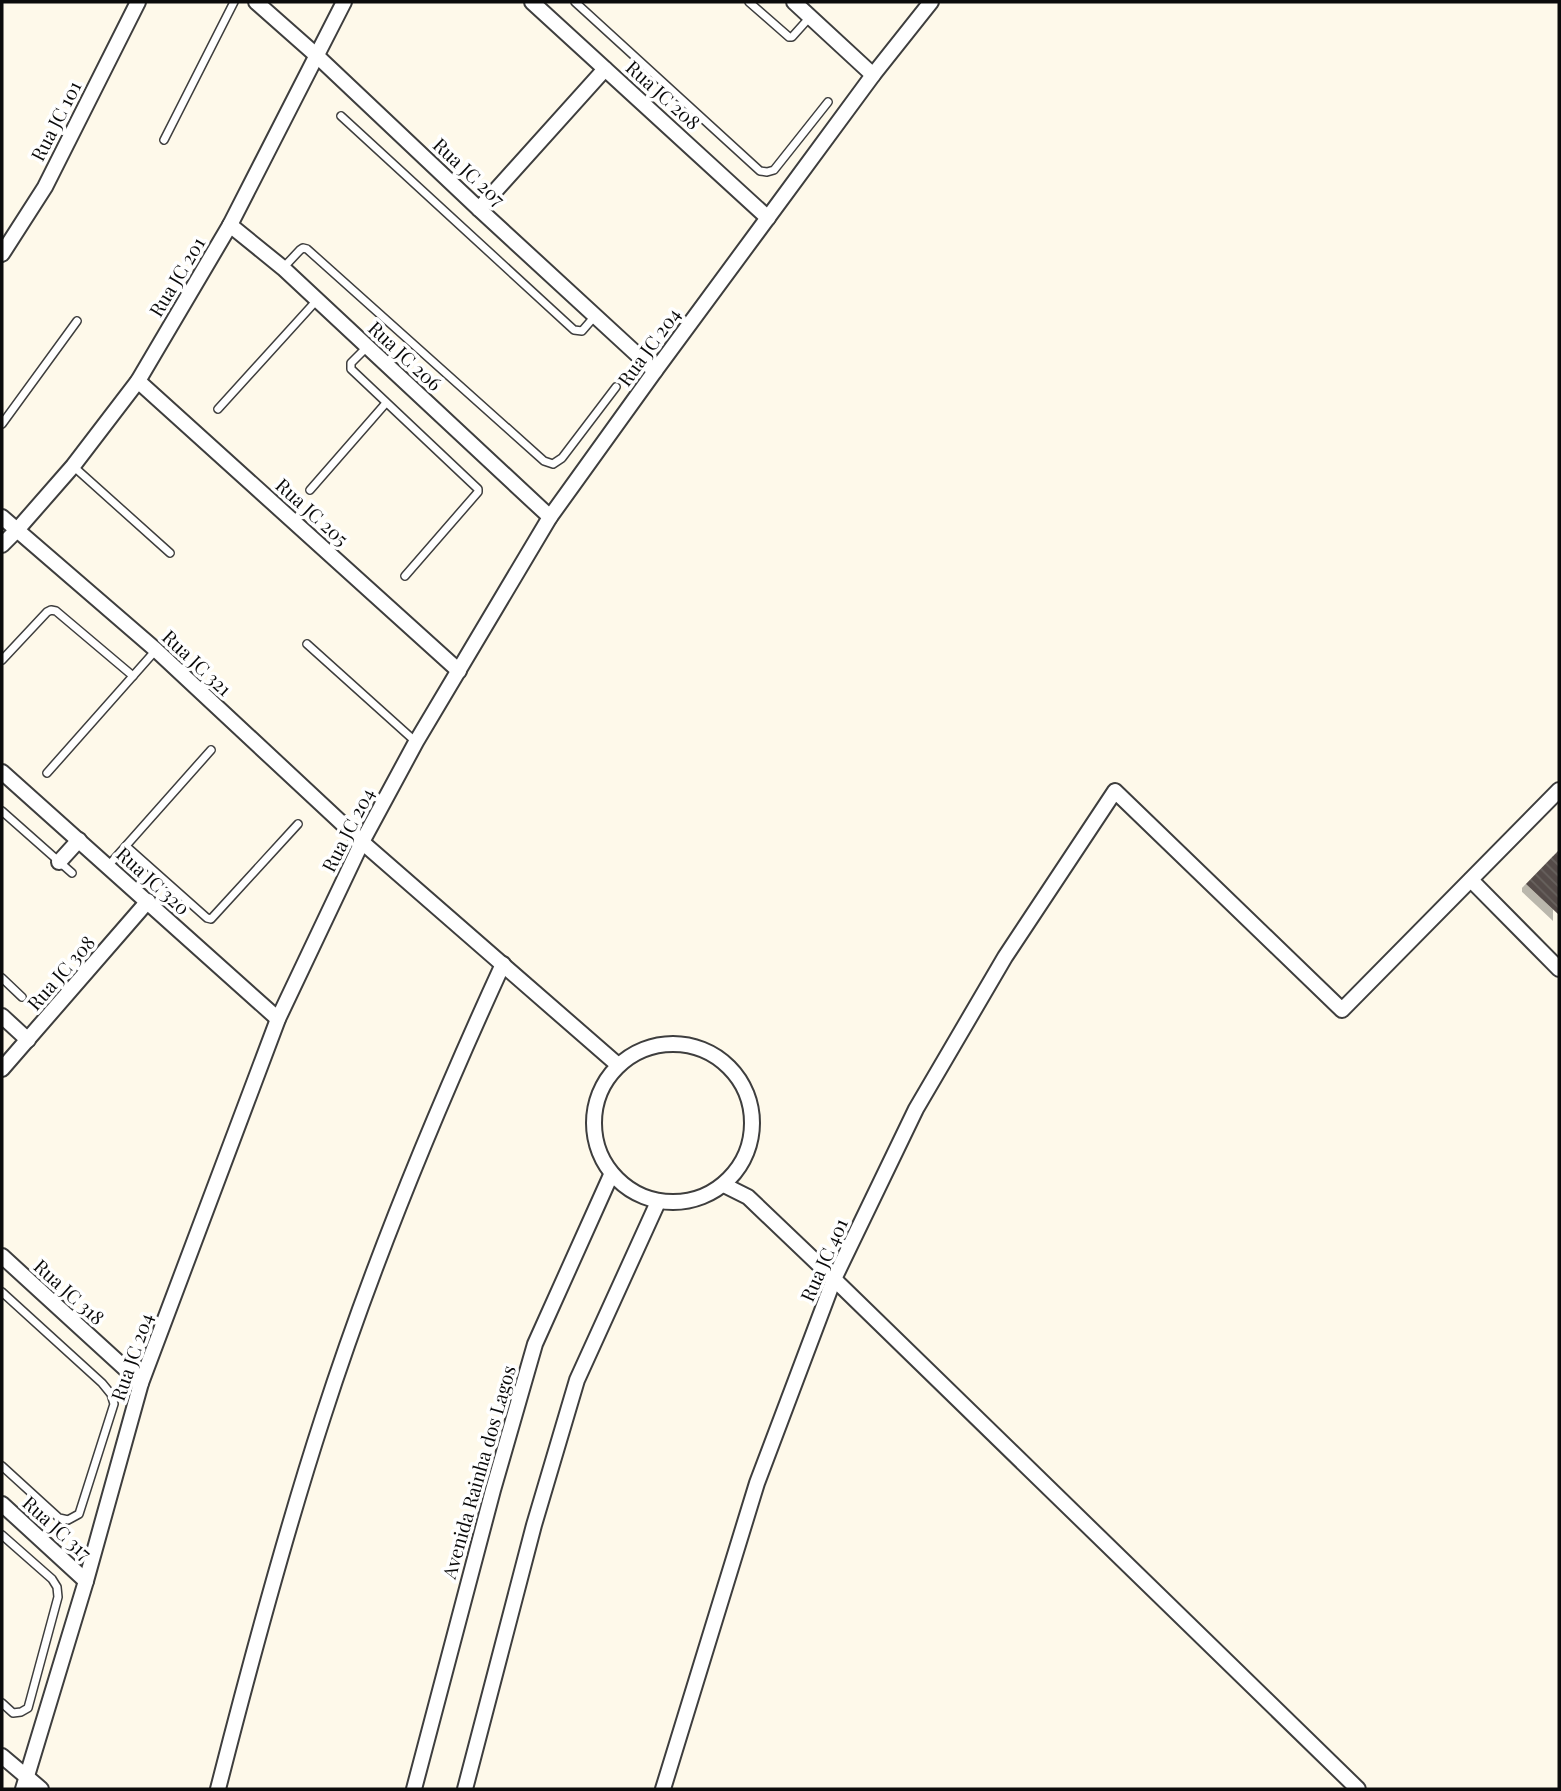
<svg xmlns="http://www.w3.org/2000/svg" width="1561" height="1791" viewBox="0 0 1561 1791" font-family="'Playfair Display',serif">
	<defs>
		<pattern id="building-back-hatch" width="6" height="6" patternUnits="userSpaceOnUse" patternTransform="scale(1.75)"><rect width="6" height="6" fill="#544c48"/><path d="M-1 5l2 2M0 0l6 6M5-1l2 2" fill="none" stroke="#68615e"/></pattern>
		<filter id="shadow"><feDropShadow dx="-6" dy="6" stdDeviation="0" flood-color="#0004"/></filter>
	</defs>
	<rect width="100%" height="100%" fill="#fef9ea"/>
	<!-- building -->
	<polygon fill="url(#building-back-hatch)" filter="url(#shadow)" points="1559,850 1559,915 1526,884"/>
	<g fill="none" stroke-linecap="round" stroke-linejoin="round">
		<defs>
			<g id="lane">
				<polyline points="575,2 760,171 767,172 774,170 828,102"/>
				<polyline points="749,2 789,37 792,37 810,17"/>
				<polyline points="341,116 574,330 582,331 595,316"/>
				<polyline points="164,140 234,2"/>
				<polyline points="283,268 300,250 303,248 307,249 544,461 553,464 562,458 616,387"/>
				<polyline points="367,347 351,363 351,369 478,489 478,492 405,576"/>
				<polyline points="218,409 317,300"/>
				<polyline points="2,424 77,321"/>
				<polyline points="73,466 170,553"/>
				<polyline points="310,490 386,403"/>
				<polyline points="307,644 416,742"/>
				<polyline points="2,660 47,612 51,610 56,611 133,676"/>
				<polyline points="47,773 156,650"/>
				<polyline points="2,811 72,873"/>
				<polyline points="126,846 207,918 211,919 298,824"/>
				<polyline points="108,866 211,750"/>
				<polyline points="2,978 22,997"/>
				<polyline points="2,1292 102,1383 111,1394 114,1404 79,1514 68,1520 59,1518 2,1466"/>
				<polyline points="2,1535 52,1579 57,1587 58,1597 28,1708 21,1712 13,1713 2,1703"/>
			</g>
			<g id="street">
				<polyline points="256,2 316,55 479,209 655,371"/>
				<polyline points="532,2 768,218"/>
				<polyline points="794,2 873,75"/>
				<polyline points="479,209 605,69"/>
				<polyline points="230,225 283,268 550,517"/>
				<polyline points="2,254 45,187 138,2"/>
				<polyline points="138,381 459,671"/>
				<polyline points="2,517 156,650 362,842 618,1065"/>
				<polyline points="2,545 17,530 73,466 138,381 230,225 344,2"/>
				<polyline points="2,772 278,1019"/>
				<polyline points="59,862 79,840"/>
				<polyline points="1471,880 1559,969"/>
				<polyline points="2,1016 28,1040"/>
				<circle cx="673" cy="1123" r="79"/>
				<polyline points="2,1069 148,901"/>
				<polyline points="724,1185 748,1197 834,1279 1358,1789"/>
				<polyline points="2,1256 141,1383"/>
				<polyline points="2,1504 86,1581"/>
				<polyline points="2,1756 41,1789"/>
				<polyline points="23,1789 86,1581 141,1383 278,1019 362,842 416,742 550,517 655,371 873,75 931,2"/>
				<path d="M 218,1789 C 250,1664 283,1540 323,1417 C 373,1262 435,1112 503,964"/>
				<polyline points="414,1789 493,1490 535,1344 611,1175"/>
				<polyline points="465,1789 534,1525 577,1380 658,1202"/>
				<polyline points="663,1789 757,1483 834,1279 916,1109 1005,957 1115,791 1342,1010 1559,790"/>
			</g>
		</defs>
		<!-- lane casing -->
		<use href="#lane" stroke="#3e3e3e" stroke-width="10"/>
		<!-- street casing -->
		<use href="#street" stroke="#3e3e3e" stroke-width="18"/>
		<!-- lane -->
		<use href="#lane" stroke="#fff" stroke-width="7"/>
		<!-- street -->
		<use href="#street" stroke="#fff" stroke-width="14"/>
	</g>
	<g text-anchor="middle" stroke-width="7" stroke-linejoin="round" paint-order="stroke">
		<!-- street labels -->
		<g font-size="19" fill="#0b0b0b" stroke="#fff">
			<text transform="translate(663 95) rotate(42)" y="7">Rua JC 208</text>
			<text transform="translate(56 121) rotate(-63)" y="7">Rua JC 101</text>
			<text transform="translate(469 172) rotate(43)" y="7">Rua JC 207</text>
			<text transform="translate(177 277) rotate(-59)" y="7">Rua JC 201</text>
			<text transform="translate(649 347) rotate(-54)" y="7">Rua JC 204</text>
			<text transform="translate(405 356) rotate(43)" y="7">Rua JC 206</text>
			<text transform="translate(312 512) rotate(42)" y="7">Rua JC 205</text>
			<text transform="translate(197 663) rotate(43)" y="7">Rua JC 321</text>
			<text transform="translate(348 830) rotate(-63)" y="7">Rua JC 204</text>
			<text transform="translate(153 881) rotate(42)" y="7">Rua JC 320</text>
			<text transform="translate(61 973) rotate(-49)" y="7">Rua JC 308</text>
			<text transform="translate(824 1260) rotate(-66)" y="7">Rua JC 401</text>
			<text transform="translate(69 1292) rotate(42)" y="7">Rua JC 318</text>
			<text transform="translate(132 1357) rotate(-71)" y="7">Rua JC 204</text>
			<text transform="translate(479 1472) rotate(-74)" y="7">Avenida Rainha dos Lagos</text>
			<text transform="translate(57 1528) rotate(42)" y="7">Rua JC 317</text>
		</g>
	</g>
	<!-- border -->
	<rect width="1561" height="1791" fill="none" stroke="#0b0b0b" stroke-width="7"/>
</svg>
